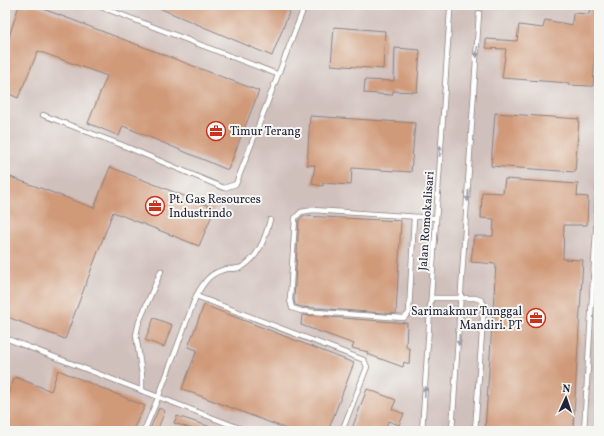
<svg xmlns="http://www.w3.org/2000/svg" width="604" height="436" viewBox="0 0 604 436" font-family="Vollkorn,serif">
	<rect width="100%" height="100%" fill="#f6f6f2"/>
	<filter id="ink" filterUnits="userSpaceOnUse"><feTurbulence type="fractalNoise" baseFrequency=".025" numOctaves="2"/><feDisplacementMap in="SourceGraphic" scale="8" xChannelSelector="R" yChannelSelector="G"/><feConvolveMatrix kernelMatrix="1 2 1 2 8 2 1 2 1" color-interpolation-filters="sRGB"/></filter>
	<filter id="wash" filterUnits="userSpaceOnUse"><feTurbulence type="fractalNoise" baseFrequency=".012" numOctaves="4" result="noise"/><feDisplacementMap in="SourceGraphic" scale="16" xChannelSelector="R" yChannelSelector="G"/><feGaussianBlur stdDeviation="0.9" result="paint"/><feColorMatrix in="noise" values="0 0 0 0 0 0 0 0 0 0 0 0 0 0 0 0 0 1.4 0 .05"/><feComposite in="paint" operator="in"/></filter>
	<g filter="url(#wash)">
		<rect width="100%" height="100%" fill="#f4ddc3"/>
		<!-- industrial -->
		<rect fill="#d0c0bc" x="5" y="5" width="594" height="426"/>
		<g id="blocks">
			<!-- building -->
			<g fill="#d09978">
				<polygon points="19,5 33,5 259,91 228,170 123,126 119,136 88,123 107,76 38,51 18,98 5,92 5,43 8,40"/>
				<polygon points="152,5 292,5 272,56"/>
				<polygon points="590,7 596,8 596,15 597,15 593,86 568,85 569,83 502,78 506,49 486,48 486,39 517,41 519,25 543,28 545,20 572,25 573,13 589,14"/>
				<polygon points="334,27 385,31 383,69 331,65"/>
				<polygon points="395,48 420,50 417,92 393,91 392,95 364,93 365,80 394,81"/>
				<polygon points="495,113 579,119 575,172 491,166"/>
				<polygon points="310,116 415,123 411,172 352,168 351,185 323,183 323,186 312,184 315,165 307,165"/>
				<polygon points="110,167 215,208 199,246 113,212 65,339 5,316 5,175 94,208"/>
				<polygon points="505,179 578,184 577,196 588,197 587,225 564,225 563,259 583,260 573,431 485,431 496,264 471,262 474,236 493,236 494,219 481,218 482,192 503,193"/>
				<polygon points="303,216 401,221 396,314 302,307 295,305 294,300 299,220"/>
				<polygon points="204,305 354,363 328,431 292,431 182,389 197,350 188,347"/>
				<polygon points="302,315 407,323 406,347 410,349 409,364 404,362 403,367 367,354 368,352 352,348 354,344 301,325"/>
				<polygon points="154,318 172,325 164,347 145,340"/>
				<polygon points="58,370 145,406 132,431 5,431 5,403 15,377 51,391"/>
				<polygon points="367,389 396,400 392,409 404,414 399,425 388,421 385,431 351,431"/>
				<polygon points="159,408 165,411 157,431 149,431"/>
				<polygon points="177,416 220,430 220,431 199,431 174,423"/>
			</g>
		</g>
	</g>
	<g filter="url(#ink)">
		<use href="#blocks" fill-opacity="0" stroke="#8b807f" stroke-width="1"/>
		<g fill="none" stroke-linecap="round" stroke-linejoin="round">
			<defs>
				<g id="lane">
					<polyline points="96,5 277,74"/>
					<polyline points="43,115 122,145 224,188 236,184 305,5"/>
					<polyline points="414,217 409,313 404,318 301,311 292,308 290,300 295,218 301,212 313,210 435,218"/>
					<polyline points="196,296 364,360 367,367 342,431"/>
					<polyline points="431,298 475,298 481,300 484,304 475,431"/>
					<polyline points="5,338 247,431"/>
					<polyline points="142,391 142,375 136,335 139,322 161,271"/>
					<path d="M 144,431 L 158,398 L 196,296 C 204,282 210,272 227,269 C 232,269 238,269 242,267 C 259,257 265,238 270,220"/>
					<polyline points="422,431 450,11"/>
					<polyline points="452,431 479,13"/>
					<polyline points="584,431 599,181"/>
				</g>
			</defs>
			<!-- lane casing -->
			<use href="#lane" stroke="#8b807f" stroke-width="6"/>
			<!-- lane -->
			<use href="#lane" stroke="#fff" stroke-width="4.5"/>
		</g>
		<!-- one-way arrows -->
		<defs><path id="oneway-solid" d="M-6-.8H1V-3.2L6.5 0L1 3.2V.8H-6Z"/></defs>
		<g fill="#9c9ca7">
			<use href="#oneway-solid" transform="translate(477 52) rotate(94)"/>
			<use href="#oneway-solid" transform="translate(440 151) rotate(-86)"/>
			<use href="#oneway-solid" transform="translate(468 196) rotate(94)"/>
			<use href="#oneway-solid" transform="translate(459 340) rotate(94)"/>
			<use href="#oneway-solid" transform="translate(425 392) rotate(-86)"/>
		</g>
	</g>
	<!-- icons -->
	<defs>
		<symbol id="office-ring" viewBox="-11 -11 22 22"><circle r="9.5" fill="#f6f6f2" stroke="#c8321e" stroke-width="1.5"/><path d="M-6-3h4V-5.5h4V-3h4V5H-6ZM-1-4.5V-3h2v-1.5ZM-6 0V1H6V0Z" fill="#c8321e"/></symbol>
	</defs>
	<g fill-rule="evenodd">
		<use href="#office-ring" x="205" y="120" width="22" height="22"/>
		<use href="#office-ring" x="144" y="195" width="22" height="22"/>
		<use href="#office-ring" x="525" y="307" width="22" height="22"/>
	</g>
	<g text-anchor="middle" stroke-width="4" stroke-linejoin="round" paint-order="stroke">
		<!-- poi labels -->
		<g font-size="12" fill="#22223b" stroke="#f6f6f2" text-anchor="start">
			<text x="230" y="135">Timur Terang</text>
			<text x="169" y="203">Pt. Gas Resources<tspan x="169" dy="14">Industrindo</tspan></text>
			<text x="522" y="315" text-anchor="end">Sarimakmur Tunggal<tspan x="522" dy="14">Mandiri. PT</tspan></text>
		</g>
		<!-- street labels -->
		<g font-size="12" fill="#22223b" stroke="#f6f6f2">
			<text transform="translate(426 221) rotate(-86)" y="4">Jalan Romokalisari</text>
		</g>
	</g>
	<!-- margin -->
	<rect width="604" height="436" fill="none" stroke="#f6f6f2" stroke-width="20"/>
	<!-- north arrow -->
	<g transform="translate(566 398) rotate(3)" stroke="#f6f6f2" stroke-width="3" paint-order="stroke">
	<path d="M0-3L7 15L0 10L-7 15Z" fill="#22223b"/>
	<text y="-6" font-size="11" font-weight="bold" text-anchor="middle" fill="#22223b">N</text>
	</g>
</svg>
